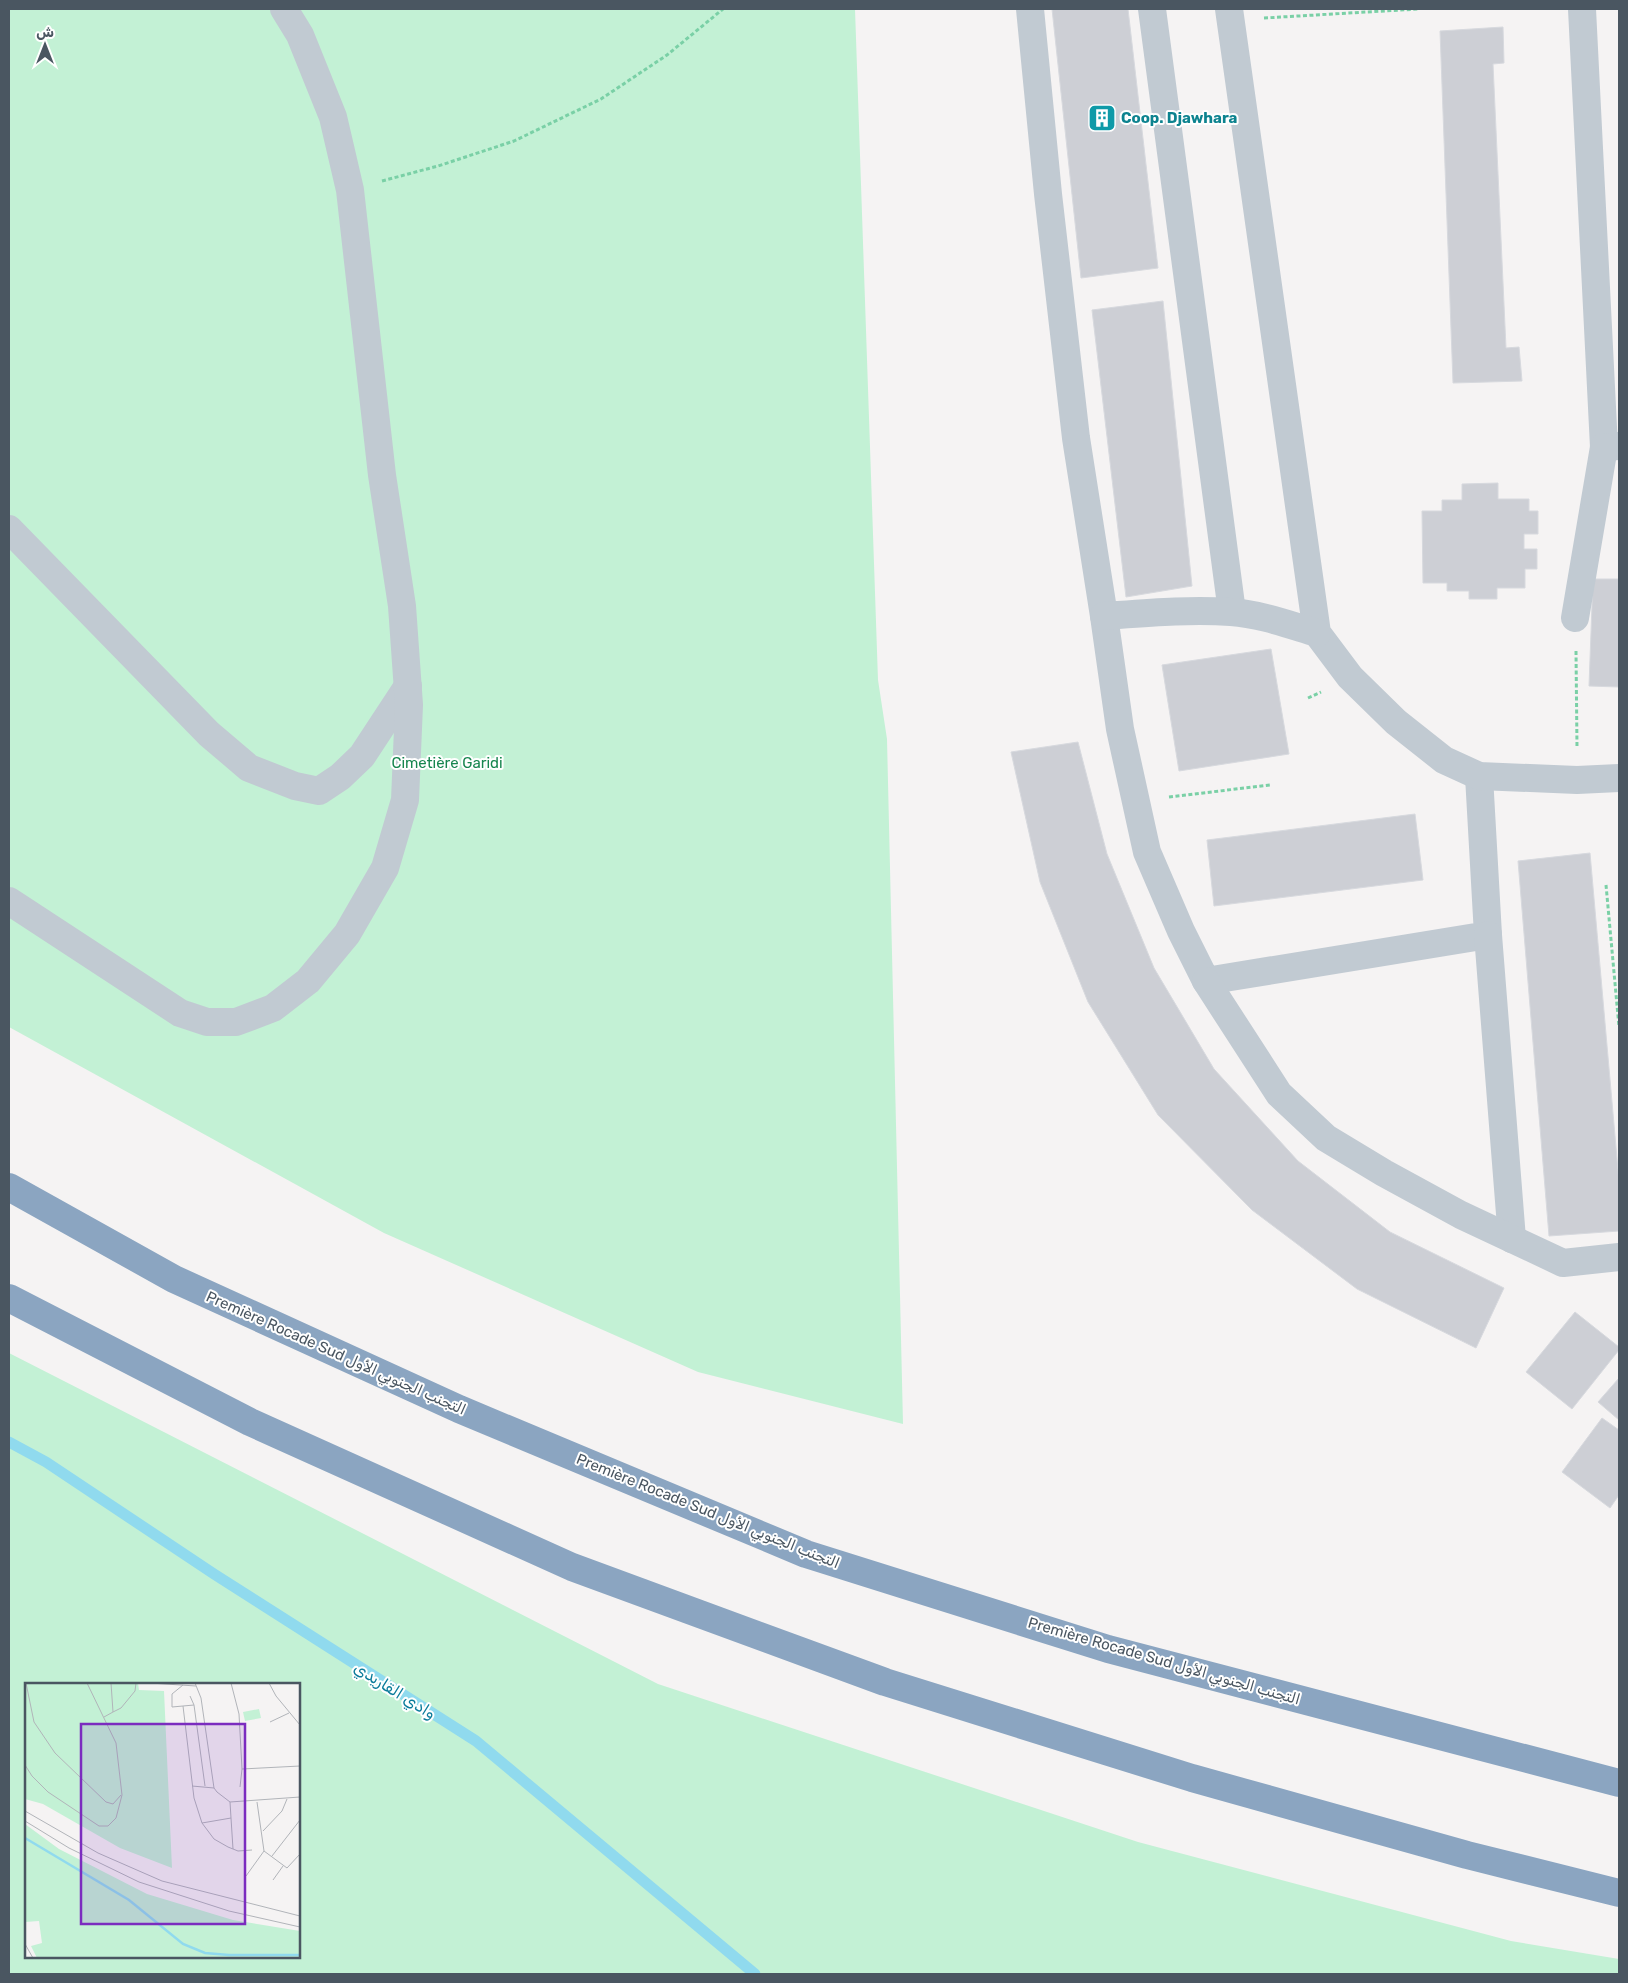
<svg xmlns="http://www.w3.org/2000/svg" width="1628" height="1983" viewBox="0 0 1628 1983" font-family="Rubik,'Noto Naskh Arabic',sans-serif">
	<rect width="100%" height="100%" fill="#f5f3f3"/>
	<!-- green -->
	<g fill="#c3f1d5" fill-rule="evenodd">
		<polygon points="9,9 855,9 878,680 887,739 903,1424 698,1372 384,1233 9,1027"/>
		<path d="M 9,1353 L 658,1684 L 1138,1842 L 1511,1941 L 1619,1959 L 1619,1974 L 9,1974 ZM 26,1684 L 299,1684 L 299,1957 L 26,1957 Z"/>
	</g>
	<g fill="none" stroke-linecap="round" stroke-linejoin="round">
		<!-- stream -->
		<polyline stroke="#90daee" stroke-width="11" points="9,1442 46,1462 214,1574 476,1741 755,1974"/>
	</g>
	<!-- building -->
	<g fill="#cdcfd5" stroke="#d7d9de">
		<polygon points="1052,9 1128,9 1158,268 1081,278"/>
		<polygon points="1503,27 1504,63 1493,64 1506,348 1519,347 1522,381 1453,383 1440,31"/>
		<polygon points="1163,301 1192,586 1126,597 1092,310"/>
		<polygon points="1498,483 1498,499 1529,499 1529,511 1538,511 1538,534 1524,534 1524,549 1537,549 1537,569 1525,569 1525,588 1497,588 1497,599 1469,599 1469,591 1447,591 1447,583 1423,583 1422,511 1442,511 1442,500 1462,500 1462,484"/>
		<polygon points="1593,579 1619,579 1619,687 1589,686"/>
		<polygon points="1271,649 1289,754 1179,771 1162,665"/>
		<polygon points="1078,742 1107,854 1154,968 1214,1069 1298,1161 1390,1232 1504,1288 1476,1348 1357,1289 1252,1210 1158,1115 1088,1002 1040,882 1011,752"/>
		<polygon points="1415,814 1423,880 1214,906 1207,840"/>
		<polygon points="1590,853 1619,1181 1619,1231 1549,1236 1518,861"/>
		<polygon points="1575,1312 1619,1347 1619,1350 1572,1409 1526,1372"/>
		<polygon points="1619,1378 1619,1420 1598,1402"/>
		<polygon points="1602,1418 1619,1430 1619,1495 1610,1508 1562,1472"/>
	</g>
	<g fill="none" stroke-linecap="round" stroke-linejoin="round">
		<!-- path -->
		<g stroke="#7ad0a6" stroke-width="3" stroke-dasharray="4 2.5" stroke-linecap="butt">
			<polyline points="1264,18 1419,9"/>
			<polyline points="382,181 438,166 514,141 601,99 667,55 723,9"/>
			<polyline points="1576,651 1577,747"/>
			<polyline points="1308,698 1321,692"/>
			<polyline points="1169,797 1270,785"/>
			<polyline points="1606,885 1619,1027"/>
		</g>
		<!-- minor -->
		<g stroke="#c1cad2" stroke-width="28">
			<polyline points="1030,9 1048,194 1076,438 1104,616 1120,729 1147,852 1181,931 1206,981 1488,935 1479,776"/>
			<polyline points="1152,9 1232,612"/>
			<polyline points="1229,9 1317,633 1350,677 1396,722 1444,760 1479,776 1577,780 1619,778"/>
			<polyline points="1582,9 1604,447 1619,446"/>
			<polyline points="9,529 209,734 249,768 295,786 319,791 340,777 362,756 408,686"/>
			<path d="M 1104,616 C 1146,613 1190,609 1231,612 C 1260,614 1290,625 1317,633"/>
			<polyline points="1575,618 1604,447"/>
			<polyline points="9,901 180,1013 207,1022 236,1022 273,1008 308,981 347,934 385,868 405,800 409,705 402,606 382,475 350,190 333,117 300,35 284,9"/>
			<polyline points="1488,935 1512,1239"/>
			<polyline points="1206,981 1279,1094 1326,1138 1384,1173 1461,1215 1563,1263 1619,1257"/>
		</g>
		<!-- highway -->
		<g stroke="#8ba5c1" stroke-width="28">
			<polyline points="9,1187 174,1279 459,1409 806,1554 1108,1649 1619,1783"/>
			<polyline points="9,1298 250,1422 572,1567 885,1682 1192,1778 1467,1855 1619,1893"/>
		</g>
	</g>
	<!-- icons -->
	<defs>
		<symbol id="building-square" viewBox="-11 -11 22 22"><rect x="-9" y="-9" width="18" height="18" rx="4" fill="#0f9aa8" stroke="#fff"/><path d="M-4-6H4V6H1V3H-1V6H-4ZM-2.5-4.3h1.7v1.8h-1.7ZM.8-4.3h1.7v1.8H.8ZM-2.5-1h1.7V.8h-1.7ZM.8-1h1.7V.8H.8Z" fill="#fff"/></symbol>
	</defs>
	<g fill-rule="evenodd">
		<use href="#building-square" x="1086" y="102" width="32" height="32"/>
	</g>
	<g text-anchor="middle" stroke-width="4" stroke-linejoin="round" paint-order="stroke">
		<!-- culture labels -->
		<g font-size="15" font-weight="bold" fill="#0d838f" stroke="#fff" text-anchor="start">
			<text x="1121" y="123">Coop. Djawhara</text>
		</g>
		<!-- park labels -->
		<g font-size="15" fill="#17864f" stroke="#fff">
			<text x="447" y="768">Cimetière Garidi</text>
		</g>
		<!-- street labels -->
		<g font-size="15" fill="#4a5661" stroke="#fff">
			<text transform="translate(336 1353) rotate(24)" y="5">Première Rocade Sud التجنب الجنوبي الأول</text>
			<text transform="translate(708 1511) rotate(22)" y="5">Première Rocade Sud التجنب الجنوبي الأول</text>
			<text transform="translate(1164 1661) rotate(16)" y="5">Première Rocade Sud التجنب الجنوبي الأول</text>
		</g>
		<!-- water labels -->
		<g font-size="16" font-style="italic" fill="#0c7c9b" stroke="#fff">
			<text transform="translate(395 1690) rotate(32)" y="6">وادي القاريدي</text>
		</g>
	</g>
	<!-- overview -->
	<g transform="translate(25 1683)">
		<rect width="275" height="275" fill="#f5f3f3"/>
		<path d="M 0,0 L 113,0 L 114,7 L 139,8 L 147,185 L 95,165 L 18,121 L 0,116 ZM 234,26 L 236,35 L 220,38 L 218,29 ZM 0,141 L 34,166 L 122,211 L 208,237 L 275,248 L 275,275 L 12,275 L 6,263 L 17,260 L 14,238 L 0,239 Z" fill="#c3f1d5"/>
		<path fill="none" stroke="#90daee" stroke-width="2.5" d="M 0,155 L 104,217 L 158,261 L 180,270 L 204,272 L 275,272"/>
		<path fill="none" stroke="#b1b4b9" stroke-width="1" d="M 1,0 L 9,39 L 30,70 L 81,119 L 88,121 L 96,112M 125,0 L 171,3M 170,0 L 176,15 L 189,105 L 192,109 L 205,119 L 275,114M 206,0 L 214,31 L 217,86 L 275,83M 244,0 L 251,13 L 275,42M 158,2 L 147,11 L 147,24 L 169,22M 165,13 L 169,22 L 180,103M 158,23 L 169,115 L 177,140 L 206,135 L 205,119M 88,29 L 96,25 L 110,8 L 111,0M 79,34 L 88,29 L 86,0M 245,39 L 264,30M 0,82 L 7,93 L 23,109 L 74,143 L 83,143 L 91,135 L 97,112 L 91,60 L 62,0M 167,103 L 189,105M 215,104 L 217,86M 0,128 L 73,170 L 137,198 L 275,233M 206,135 L 208,166M 0,138 L 44,165 L 114,199 L 204,228 L 275,244M 177,140 L 189,156 L 203,164 L 213,168 L 227,167M 238,148 L 257,128 L 262,116M 239,168 L 262,185 L 275,171M 247,173 L 275,137M 221,193 L 239,168 L 232,119M 248,197 L 258,183M 0,261 L 8,275"/>
		<path fill="#7b2cbf" fill-opacity="0.15" stroke="#7b2cbf" stroke-width="2.5" d="M 56,41 L 220,41 L 220,241 L 56,241 Z"/>
		<rect width="275" height="275" fill="none" stroke="#4a5661" stroke-width="2.5"/>
	</g>
	<!-- border -->
	<rect width="1628" height="1983" fill="none" stroke="#4a5661" stroke-width="20"/>
	<!-- north arrow -->
	<g transform="translate(45 45)" stroke="#ffffff" stroke-width="4" paint-order="stroke">
	<path d="M0-4L9 19L0 12L-9 19Z" fill="#4a5661"/>
	<text y="-8" font-size="14" font-weight="bold" text-anchor="middle" fill="#4a5661">ش</text>
	</g>
</svg>
